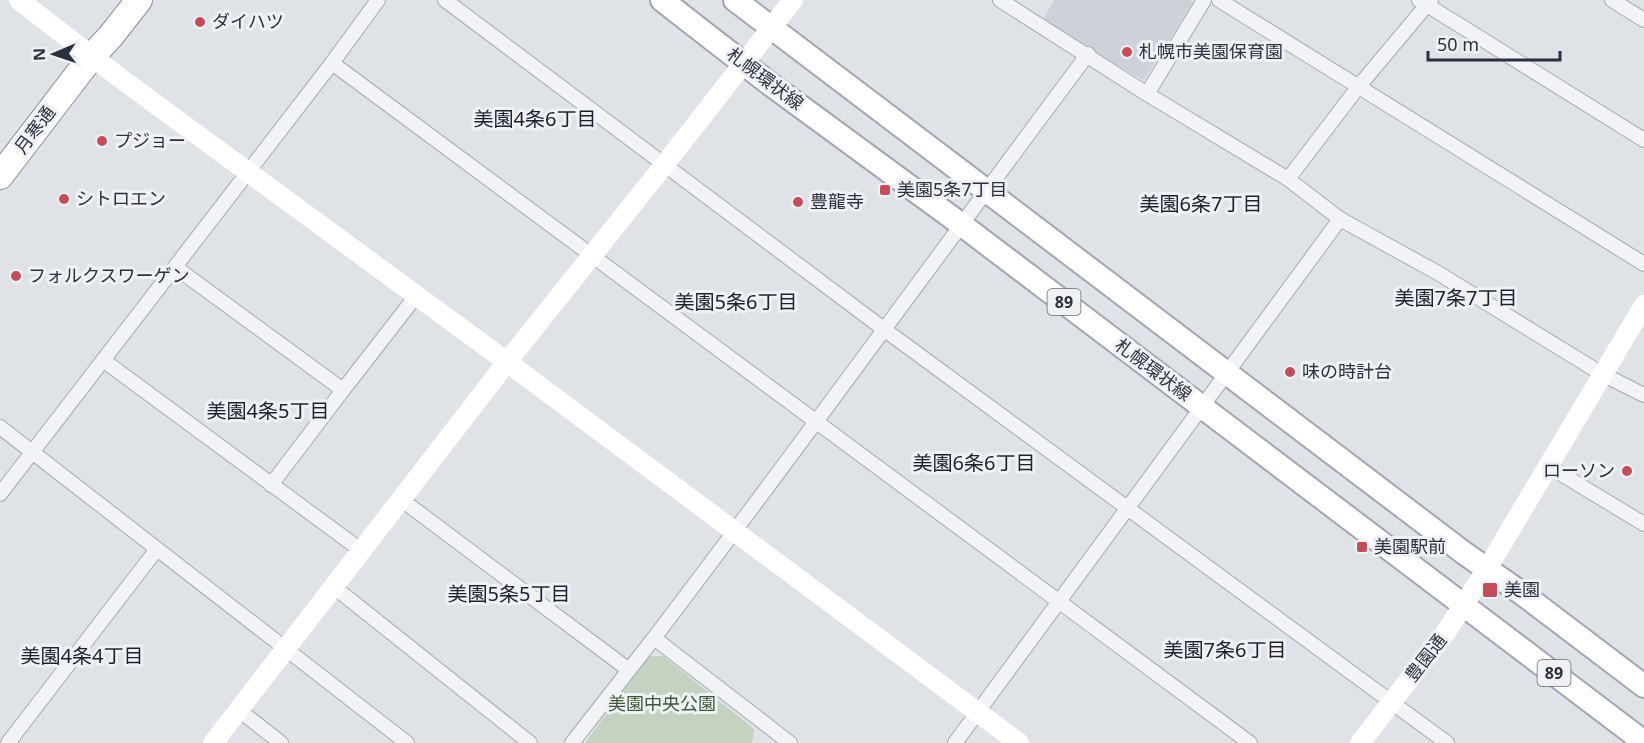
<svg xmlns="http://www.w3.org/2000/svg" width="1644" height="743" viewBox="0 0 1644 743" font-family="'Noto Sans','Noto Sans JP',sans-serif">
	<rect width="100%" height="100%" fill="#dfe2e7"/>
	<!-- built -->
	<polygon fill="#ced1d9" points="1054,0 1190,0 1193,2 1144,80 1041,23"/>
	<!-- green -->
	<polygon fill="#c5d1c1" points="649,656 663,656 754,729 753,739 751,743 585,743"/>
	<g fill="none" stroke-linecap="round" stroke-linejoin="round">
		<defs>
			<g id="street">
				<polyline points="445,0 885,330 1447,743"/>
				<polyline points="1000,0 1147,94 1288,179 1340,219 1438,273 1602,374 1644,395"/>
				<polyline points="1219,0 1644,264"/>
				<polyline points="1419,0 1644,140"/>
				<polyline points="1612,0 1644,20"/>
				<polyline points="332,63 1250,743"/>
				<polyline points="1147,94 1204,0"/>
				<polyline points="1288,179 1359,86 1431,0"/>
				<polyline points="175,267 343,390 416,296"/>
				<polyline points="103,360 362,551"/>
				<polyline points="0,427 407,743"/>
				<polyline points="1548,466 1644,524"/>
				<polyline points="271,485 343,390"/>
				<polyline points="0,494 332,63 378,0"/>
				<polyline points="402,500 629,670"/>
				<polyline points="334,587 530,743"/>
				<path d="M 654,638 C 801,445 943,248 1088,54"/>
				<polyline points="239,710 281,743"/>
				<polyline points="8,743 157,549"/>
				<polyline points="572,743 654,638 790,743"/>
				<polyline points="955,743 1340,219"/>
			</g>
			<g id="primary">
				<polyline points="662,0 770,84 962,225 1644,742"/>
				<polyline points="735,0 1464,553 1520,592 1644,686"/>
			</g>
			<polyline id="highway" points="0,176 92,56 110,37 139,0"/>
		</defs>
		<!-- street casing -->
		<use href="#street" stroke="#a5a9b1" stroke-width="16"/>
		<!-- primary casing -->
		<use href="#primary" stroke="#a0a6b2" stroke-width="26"/>
		<!-- highway casing -->
		<use href="#highway" stroke="#888f9d" stroke-width="28"/>
		<!-- street -->
		<use href="#street" stroke="#f2f3f6" stroke-width="14"/>
		<!-- secondary -->
		<g stroke="#fff" stroke-width="20">
			<polyline points="19,0 120,78 507,362 1019,743"/>
			<polyline points="213,743 507,362 665,164 793,0"/>
			<polyline points="1360,743 1446,632 1487,569 1644,305"/>
		</g>
		<!-- primary -->
		<use href="#primary" stroke="#fff" stroke-width="22"/>
		<!-- highway -->
		<use href="#highway" stroke="#fff" stroke-width="26"/>
	</g>
	<!-- markers -->
	<g fill="#c34e5b" stroke="#eff1f5" stroke-width="2">
		<circle cx="200" cy="22" r="6"/>
		<circle cx="1127" cy="52" r="6"/>
		<circle cx="102" cy="141" r="6"/>
		<rect x="879" y="184" width="12" height="12" rx="3"/>
		<circle cx="64" cy="199" r="6"/>
		<circle cx="798" cy="202" r="6"/>
		<circle cx="16" cy="276" r="6"/>
		<circle cx="1290" cy="372" r="6"/>
		<circle cx="1627" cy="471" r="6"/>
		<rect x="1356" y="541" width="12" height="12" rx="3"/>
		<rect x="1482" y="582" width="16" height="16" rx="3"/>
	</g>
	<g text-anchor="middle" stroke-width="6" stroke-linejoin="round" paint-order="stroke">
		<!-- shield labels -->
		<g fill="#eff1f5" stroke="#656a74" stroke-width="1.5">
			<rect x="1047.5" y="289" width="33" height="26" rx="4.5"/>
			<rect x="1537.5" y="660" width="33" height="26" rx="4.5"/>
		</g>
		<g font-size="16" font-weight="bold" fill="#2a303d">
			<text x="1064" y="308">89</text>
			<text x="1554" y="679">89</text>
		</g>
		<!-- poi labels -->
		<g font-size="18" fill="#2a303d" stroke="#eff1f5" text-anchor="start">
			<text x="212" y="28">ダイハツ</text>
			<text x="1139" y="58">札幌市美園保育園</text>
			<text x="114" y="147">プジョー</text>
			<text x="897" y="196">美園5条7丁目</text>
			<text x="76" y="205">シトロエン</text>
			<text x="810" y="208">豊龍寺</text>
			<text x="28" y="282">フォルクスワーゲン</text>
			<text x="1302" y="378">味の時計台</text>
			<text x="1615" y="477" text-anchor="end">ローソン</text>
			<text x="1374" y="553">美園駅前</text>
			<text x="1504" y="596">美園</text>
		</g>
		<!-- street labels -->
		<g font-size="18" fill="#2a303d" stroke="#eff1f5">
			<text transform="translate(765 79) rotate(37)" y="6">札幌環状線</text>
			<text transform="translate(35 130) rotate(-53)" y="6">月寒通</text>
			<text transform="translate(1153 370) rotate(37)" y="6">札幌環状線</text>
			<text transform="translate(1426 658) rotate(-52)" y="6">豊園通</text>
		</g>
		<!-- park labels -->
		<g font-size="18" fill="#3d5838" stroke="#eff1f5">
			<text x="662" y="710">美園中央公園</text>
		</g>
		<!-- neighbourhood labels -->
		<g font-size="20" fill="#1c212e" stroke="#eff1f5">
			<text x="535" y="126">美園4条6丁目</text>
			<text x="1201" y="211">美園6条7丁目</text>
			<text x="1456" y="305">美園7条7丁目</text>
			<text x="736" y="309">美園5条6丁目</text>
			<text x="268" y="418">美園4条5丁目</text>
			<text x="974" y="470">美園6条6丁目</text>
			<text x="509" y="601">美園5条5丁目</text>
			<text x="1225" y="657">美園7条6丁目</text>
			<text x="82" y="663">美園4条4丁目</text>
		</g>
	</g>
	<!-- north arrow -->
	<g transform="translate(54 54) rotate(268)" stroke="#eff1f5" stroke-width="4.5" paint-order="stroke">
	<path d="M0-4.5L10 22L0 15L-10 22Z" fill="#2a303d"/>
	<text y="-9" font-size="16" font-weight="bold" text-anchor="middle" fill="#2a303d">N</text>
	</g>
	<!-- scale -->
	<path d="M1428 51v9h132v-9" fill="none" stroke="#2a303d" stroke-width="3"/>
	<text x="1437" y="51" font-size="18" fill="#2a303d" stroke="#eff1f5" stroke-width="4.5" paint-order="stroke">50 m</text>
</svg>
